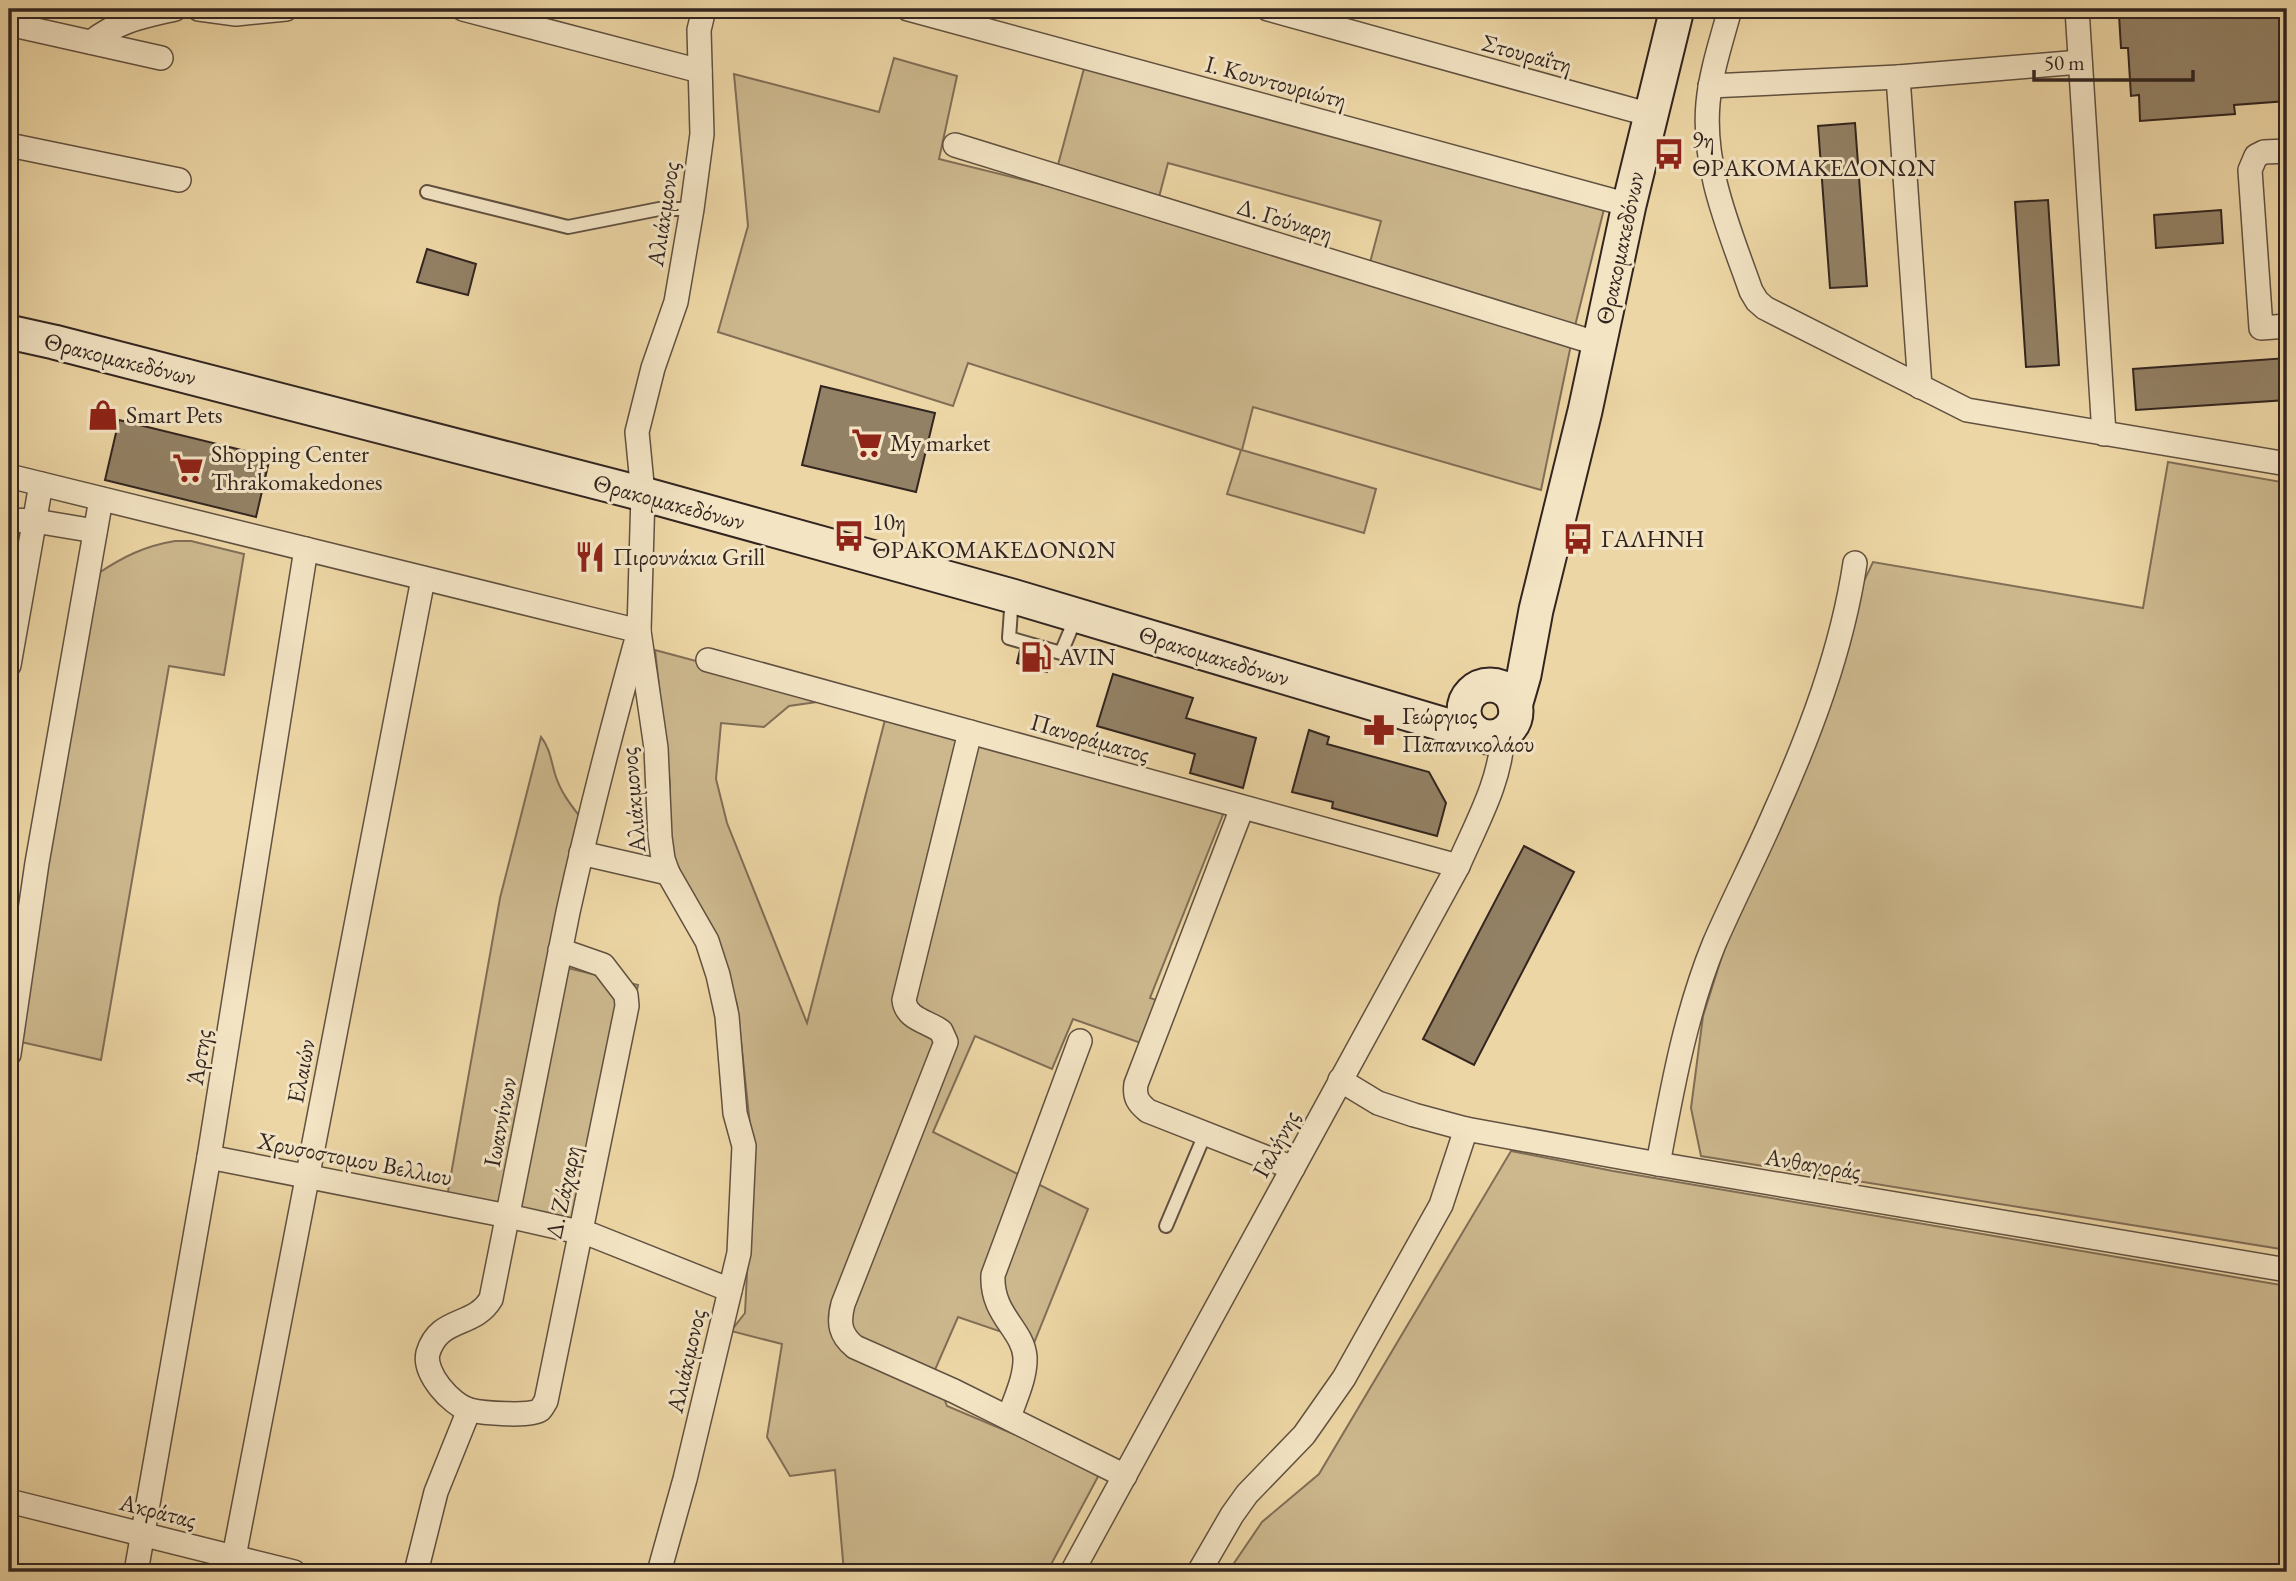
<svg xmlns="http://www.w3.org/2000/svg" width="2296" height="1581" viewBox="0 0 2296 1581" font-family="'EB Garamond',serif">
	<rect width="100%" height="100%" fill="#edd6a5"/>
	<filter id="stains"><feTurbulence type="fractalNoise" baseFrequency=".00286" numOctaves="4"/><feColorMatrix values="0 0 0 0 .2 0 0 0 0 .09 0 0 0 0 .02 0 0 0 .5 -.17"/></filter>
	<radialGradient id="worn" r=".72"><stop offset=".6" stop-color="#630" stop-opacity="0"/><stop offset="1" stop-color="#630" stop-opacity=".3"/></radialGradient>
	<!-- grass -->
	<g fill="#cdb88e" stroke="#806e57" stroke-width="2" fill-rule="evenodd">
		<path d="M 894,58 L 957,76 L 939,159 L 1052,187 L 1086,61 L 1605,205 L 1574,330 L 1541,490 L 1253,407 L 1242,450 L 1376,489 L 1364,533 L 1227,494 L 1241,450 L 968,363 L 953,406 L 718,332 L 748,226 L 734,74 L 879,112 ZM 1168,163 L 1381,221 L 1368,270 L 1155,212 Z"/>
		<polygon points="2168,462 2287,483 2287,1250 1701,1156 1691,1108 1703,1016 1728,937 1821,732 1864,581 1873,562 2143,608"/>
		<path d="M 175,541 L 191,541 L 244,554 L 224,675 L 169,666 L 101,1060 L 21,1042 L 29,972 L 97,574 C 123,557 144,546 175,541 Z"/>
		<polygon points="655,650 838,699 789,706 764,727 721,723 716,779 727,823 807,1023 887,712 1224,812 1150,998 1171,1005 1155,1048 1073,1019 1052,1069 975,1036 933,1132 1088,1209 1034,1343 958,1317 934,1372 947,1406 1101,1471 1047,1572 844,1572 835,1470 790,1476 767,1437 782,1344 731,1331 745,1313 753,1153 737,1004 709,921 683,882 673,855 669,817 670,785"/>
		<path d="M 541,737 C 550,748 551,761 555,774 C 560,791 570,804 581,818 L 547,963 L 638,985 L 586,1227 L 447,1197 L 500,898 Z"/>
		<polygon points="1511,1151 1613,1171 2287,1286 2287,1572 1228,1572 1262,1522 1319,1474"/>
	</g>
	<!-- building -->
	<g fill="#938165" stroke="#322520" stroke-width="2">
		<polygon points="2217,9 2287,9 2287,101 2234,105 2235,114 2140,121 2139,95 2131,96 2128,48 2121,48 2119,15"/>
		<polygon points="1855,123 1867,286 1830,288 1818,126"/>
		<polygon points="2048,200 2059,365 2026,367 2015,202"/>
		<polygon points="2221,210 2223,243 2156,248 2154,215"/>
		<polygon points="427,249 476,264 468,295 417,282"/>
		<polygon points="2287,358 2287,400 2136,410 2133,369"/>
		<polygon points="821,386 935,413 916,492 802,465"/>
		<polygon points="119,420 270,457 256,517 105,480"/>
		<polygon points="1020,650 1051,659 1047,672 1017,663"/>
		<polygon points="1113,674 1193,698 1186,718 1256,738 1243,788 1190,773 1195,754 1097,726"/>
		<polygon points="1309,730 1329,737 1327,744 1429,772 1446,803 1437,836 1332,808 1333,802 1292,792"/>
		<polygon points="1524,846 1574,872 1474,1065 1423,1039"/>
	</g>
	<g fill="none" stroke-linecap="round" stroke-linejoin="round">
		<defs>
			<g id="service">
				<polyline points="427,192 568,227 659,209 692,209"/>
				<polyline points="1012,596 1009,638 1061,653 1076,617"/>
				<polyline points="1166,1226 1205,1134"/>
			</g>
			<g id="minor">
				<polyline points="199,9 236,14 286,9"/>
				<polyline points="463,9 700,71"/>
				<polyline points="908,9 1629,205"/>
				<polyline points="1268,9 1651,115"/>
				<path d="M 1730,9 C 1722,39 1711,71 1708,103 C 1702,168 1730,231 1751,291 L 1757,301 L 1765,308 L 1967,410 L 2287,464"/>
				<polyline points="2077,9 2104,434"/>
				<polyline points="9,24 161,58"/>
				<path d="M 91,42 C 120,20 141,17 175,9"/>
				<polyline points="1898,77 1920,387"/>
				<polyline points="1710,86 1898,77 2080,62"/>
				<polyline points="9,145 179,180"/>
				<polyline points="955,145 1599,344"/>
				<polyline points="2287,151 2264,152 2256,156 2250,170 2261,328 2287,326"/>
				<path d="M 9,476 L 639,631 C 613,724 589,817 568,912 L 491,1299 C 474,1328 439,1316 428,1353 C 423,1373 451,1405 470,1410 C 482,1413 531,1417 540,1410 C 542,1408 544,1404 546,1401 L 627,1006 L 626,995 L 603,965 L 560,950"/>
				<polyline points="9,520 35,521 95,531"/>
				<polyline points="708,660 1458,866"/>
				<polyline points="9,665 41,484"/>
				<path d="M 970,732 L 904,1000 C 906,1019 927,1021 941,1031 L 946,1042 L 843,1304 C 838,1323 840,1335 855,1347 L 954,1391 L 1125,1476"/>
				<path d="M 1242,808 L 1136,1084 C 1134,1097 1138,1103 1148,1111 L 1293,1168"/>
				<polyline points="581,853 668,873"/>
				<polyline points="9,1054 37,863 101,499"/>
				<polyline points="1340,1080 1378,1103 1414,1115 1466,1129 1658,1164 2287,1270"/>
				<polyline points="209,1157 508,1216 592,1235 730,1290"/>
				<path d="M 1658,1164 C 1672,1090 1685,1015 1714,944 C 1733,900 1755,858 1774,814 C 1810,734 1842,650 1855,563"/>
				<path d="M 1009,1417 C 1015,1399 1026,1377 1025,1357 C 1023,1329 991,1315 993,1275 L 1080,1041"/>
				<polyline points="9,1501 294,1572"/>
				<polyline points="136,1572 209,1157 306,549"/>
				<polyline points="231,1572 423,579"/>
				<polyline points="416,1572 436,1492 469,1410"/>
				<polyline points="659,1572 685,1479 739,1253 744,1146 735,1113 727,1016 718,975 707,941 668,873 663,859 660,837 656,748 639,631 643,494 637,432 653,368 676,302 692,209 702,134 699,30 704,9"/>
				<path d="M 1072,1572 L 1458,866 C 1477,822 1501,781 1503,733"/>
				<polyline points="1199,1572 1232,1515 1247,1494 1304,1435 1344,1378 1441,1205 1466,1129"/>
			</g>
			<g id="secondary">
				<polyline points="9,332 54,342 643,494 1012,596 1479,735"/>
				<circle cx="1490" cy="711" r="26"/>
				<polyline points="1515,706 1524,675 1536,610 1585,411 1629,205 1677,9"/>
			</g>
		</defs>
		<!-- service casing -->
		<use href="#service" stroke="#615141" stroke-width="16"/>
		<!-- minor casing -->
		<use href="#minor" stroke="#615141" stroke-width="26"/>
		<!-- secondary casing -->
		<use href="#secondary" stroke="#322520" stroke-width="37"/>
		<!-- service -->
		<use href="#service" stroke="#f3e4c4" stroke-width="12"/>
		<!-- minor -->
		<use href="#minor" stroke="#f3e4c4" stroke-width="23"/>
		<!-- secondary -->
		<use href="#secondary" stroke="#f3e4c4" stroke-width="33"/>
	</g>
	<!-- icons -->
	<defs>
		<symbol id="bus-bare" viewBox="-9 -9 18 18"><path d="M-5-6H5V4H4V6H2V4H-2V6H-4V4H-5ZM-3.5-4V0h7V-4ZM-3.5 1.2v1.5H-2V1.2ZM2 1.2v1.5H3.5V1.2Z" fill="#8f2418" stroke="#f3e4c4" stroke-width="2.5" paint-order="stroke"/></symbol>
		<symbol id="shop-bare" viewBox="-9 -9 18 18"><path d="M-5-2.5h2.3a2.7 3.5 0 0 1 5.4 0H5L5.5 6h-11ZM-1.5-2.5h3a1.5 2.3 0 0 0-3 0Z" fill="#8f2418" stroke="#f3e4c4" stroke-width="2.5" paint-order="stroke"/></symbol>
		<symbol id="supermarket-bare" viewBox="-9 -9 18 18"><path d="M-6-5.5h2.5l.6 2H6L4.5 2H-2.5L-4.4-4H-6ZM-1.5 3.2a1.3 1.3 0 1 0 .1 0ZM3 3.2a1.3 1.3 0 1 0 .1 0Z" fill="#8f2418" stroke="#f3e4c4" stroke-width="2.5" paint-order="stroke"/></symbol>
		<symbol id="restaurant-bare" viewBox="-9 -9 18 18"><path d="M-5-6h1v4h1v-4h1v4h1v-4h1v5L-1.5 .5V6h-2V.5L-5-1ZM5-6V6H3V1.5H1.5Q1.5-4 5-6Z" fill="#8f2418" stroke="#f3e4c4" stroke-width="2.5" paint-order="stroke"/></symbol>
		<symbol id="fuel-bare" viewBox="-9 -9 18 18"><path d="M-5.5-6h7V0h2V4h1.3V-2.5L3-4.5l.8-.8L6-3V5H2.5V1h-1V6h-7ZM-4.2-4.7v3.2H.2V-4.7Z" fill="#8f2418" stroke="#f3e4c4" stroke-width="2.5" paint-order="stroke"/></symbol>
		<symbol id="pharmacy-bare" viewBox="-9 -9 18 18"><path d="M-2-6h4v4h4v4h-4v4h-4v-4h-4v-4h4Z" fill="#8f2418" stroke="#f3e4c4" stroke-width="2.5" paint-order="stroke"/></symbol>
	</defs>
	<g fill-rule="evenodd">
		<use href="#bus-bare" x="1647" y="132" width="44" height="44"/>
		<use href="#shop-bare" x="81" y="393" width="44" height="44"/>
		<use href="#supermarket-bare" x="845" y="421" width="44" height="44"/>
		<use href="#supermarket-bare" x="166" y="446" width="44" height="44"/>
		<use href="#bus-bare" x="827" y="514" width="44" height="44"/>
		<use href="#bus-bare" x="1556" y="517" width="44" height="44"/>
		<use href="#restaurant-bare" x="568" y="535" width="44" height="44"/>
		<use href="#fuel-bare" x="1014" y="635" width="44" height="44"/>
		<use href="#pharmacy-bare" x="1357" y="708" width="44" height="44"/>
	</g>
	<g text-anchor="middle" stroke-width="6" stroke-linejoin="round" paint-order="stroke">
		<!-- street labels -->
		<g font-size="24" fill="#322520" stroke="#f3e4c4">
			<text transform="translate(1527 54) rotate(15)" y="8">Στουραΐτη</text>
			<text transform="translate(1276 82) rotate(15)" y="8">Ι. Κουντουριώτη</text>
			<text transform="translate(663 214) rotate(-81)" y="8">Αλιάκμονος</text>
			<text transform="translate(1285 220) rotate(17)" y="8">Δ. Γούναρη</text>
			<text transform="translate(1620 248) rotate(-78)" y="8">Θρακομακεδόνων</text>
			<text transform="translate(120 359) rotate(14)" y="8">Θρακομακεδόνων</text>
			<text transform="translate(669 502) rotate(15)" y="8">Θρακομακεδόνων</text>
			<text transform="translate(1214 656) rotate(17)" y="8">Θρακομακεδόνων</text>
			<text transform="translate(1090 738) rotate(16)" y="8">Πανοράματος</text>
			<text transform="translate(633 800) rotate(-95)" y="8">Αλιάκμονος</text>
			<text transform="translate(199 1057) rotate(-81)" y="8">Άρτης</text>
			<text transform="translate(301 1071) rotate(-79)" y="8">Ελαιών</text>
			<text transform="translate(500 1122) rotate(-79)" y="8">Ιωαννίνων</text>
			<text transform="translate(1276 1144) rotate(-62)" y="8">Γαλήνης</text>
			<text transform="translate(355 1159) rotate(11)" y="8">Χρυσοστομου Βελλιου</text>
			<text transform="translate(1813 1164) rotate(9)" y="8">Ανθαγοράς</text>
			<text transform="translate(563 1192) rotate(-78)" y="8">Δ. Ζάχαρη</text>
			<text transform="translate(686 1361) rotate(-77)" y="8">Αλιάκμονος</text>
			<text transform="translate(158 1511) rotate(14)" y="8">Ακράτας</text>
		</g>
		<!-- poi labels -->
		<g font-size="24" fill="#322520" stroke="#f3e4c4" text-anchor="start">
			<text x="1692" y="148">9η<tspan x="1692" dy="28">ΘΡΑΚΟΜΑΚΕΔΟΝΩΝ</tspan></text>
			<text x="126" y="423">Smart Pets</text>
			<text x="890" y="451">My market</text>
			<text x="211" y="462">Shopping Center<tspan x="211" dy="28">Thrakomakedones</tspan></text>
			<text x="872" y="530">10η<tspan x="872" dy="28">ΘΡΑΚΟΜΑΚΕΔΟΝΩΝ</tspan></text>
			<text x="1601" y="547">ΓΑΛΗΝΗ</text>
			<text x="613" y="565">Πιρουνάκια Grill</text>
			<text x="1059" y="665">AVIN</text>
			<text x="1402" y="724">Γεώργιος<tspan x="1402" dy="28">Παπανικολάου</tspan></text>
		</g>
	</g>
	<!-- margin -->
	<rect width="2296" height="1581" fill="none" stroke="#edd6a5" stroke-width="35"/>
	<rect x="10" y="10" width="2275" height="1560" fill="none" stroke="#322520" stroke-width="3.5"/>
	<rect x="18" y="18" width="2261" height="1546" fill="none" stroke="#322520" stroke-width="2"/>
	<!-- scale -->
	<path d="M2034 70v10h159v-10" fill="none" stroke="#322520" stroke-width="3.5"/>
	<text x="2044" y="70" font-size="21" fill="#322520" stroke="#f3e4c4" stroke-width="5" paint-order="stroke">50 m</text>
	<rect width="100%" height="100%" filter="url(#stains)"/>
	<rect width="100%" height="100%" fill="url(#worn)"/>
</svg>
